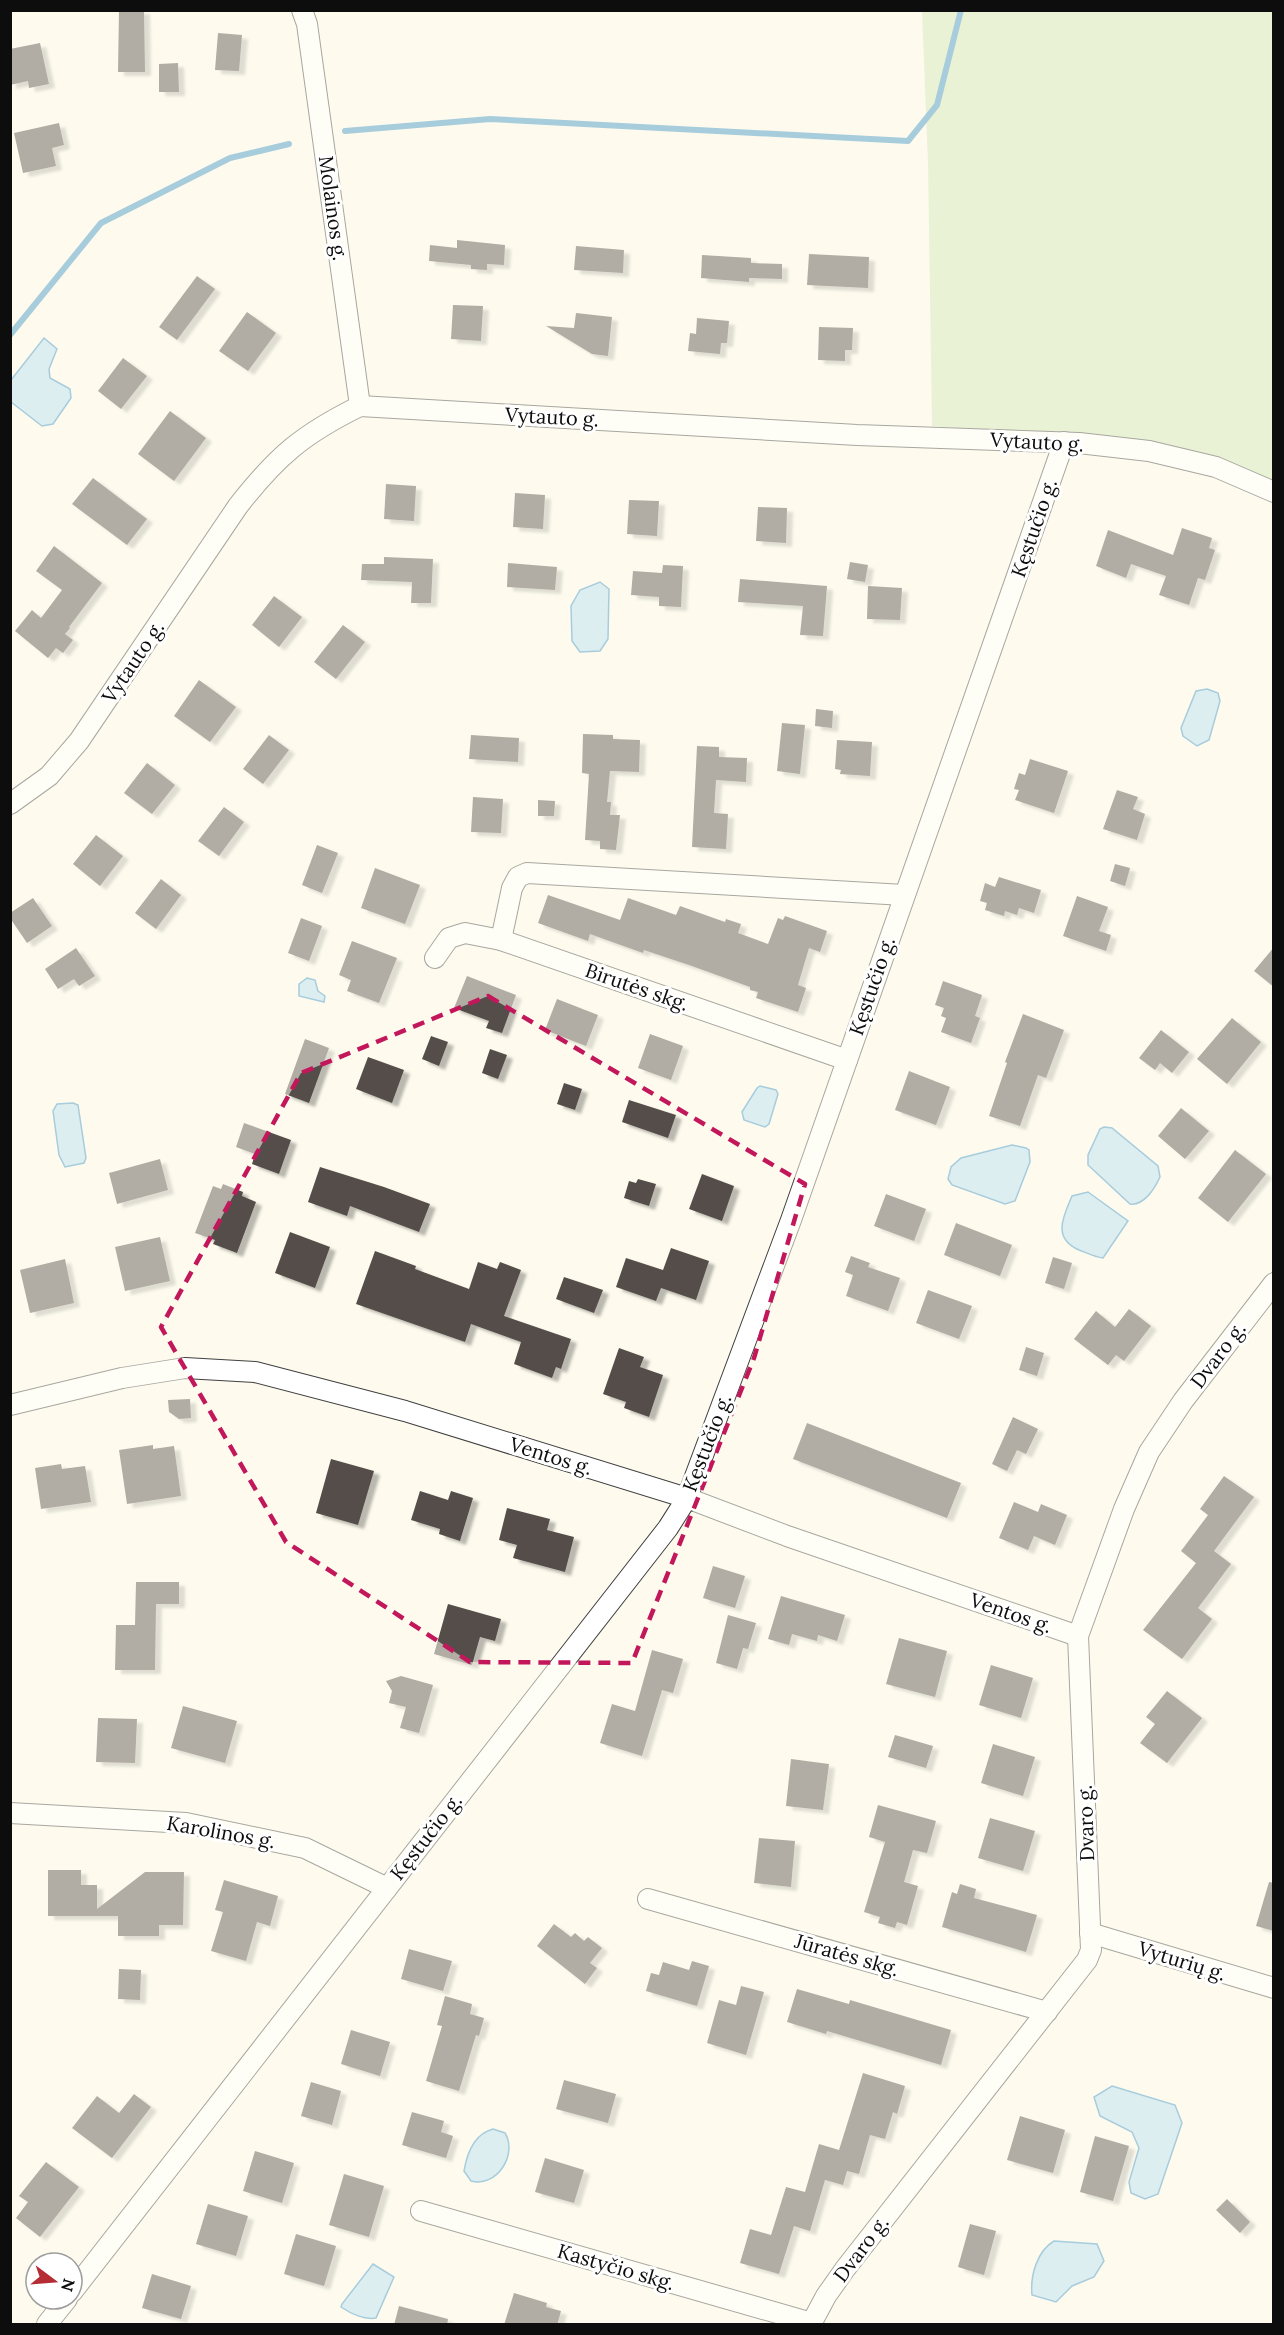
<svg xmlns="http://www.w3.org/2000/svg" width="1284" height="2335" viewBox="0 0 1284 2335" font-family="Lora,serif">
	<defs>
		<filter id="shadow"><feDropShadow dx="6" dy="4" stdDeviation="1.5" flood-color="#0004"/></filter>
	</defs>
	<rect width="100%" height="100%" fill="#fefbee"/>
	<!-- green -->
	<polygon fill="#d2e7b9" points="922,11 1273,11 1273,482 1132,442 932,426 928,164"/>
	<!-- water -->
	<g fill="#b5ddf3" stroke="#3f93c6" stroke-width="1.5">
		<polygon points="44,338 57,349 49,369 50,378 70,389 71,398 53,424 42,426 11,402 11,380"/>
		<polygon points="600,582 609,589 608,639 600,651 580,652 572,641 571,606 580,590"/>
		<polygon points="1207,689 1218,693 1220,701 1209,740 1197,746 1183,736 1181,728 1196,691"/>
		<polygon points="307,978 315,980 318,991 325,996 324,1002 299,996 299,984"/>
		<polygon points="760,1086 776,1090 778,1094 769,1124 765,1127 744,1120 742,1112 757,1088"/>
		<polygon points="73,1103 78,1105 86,1158 84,1163 65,1167 59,1155 53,1111 57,1104"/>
		<path d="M 1104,1127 L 1112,1128 L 1158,1166 L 1160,1177 C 1155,1188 1144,1206 1130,1204 L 1088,1165 L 1088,1155 L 1100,1129 Z"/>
		<polygon points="1012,1145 1026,1148 1029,1150 1030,1162 1015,1201 1005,1204 952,1185 948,1179 951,1167 961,1158"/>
		<path d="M 1088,1192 L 1128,1221 L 1103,1258 C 1095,1257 1087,1253 1079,1250 C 1052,1238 1063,1217 1072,1196 Z"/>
		<polygon points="1112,2086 1175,2105 1182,2123 1158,2194 1145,2199 1131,2193 1129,2182 1139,2148 1132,2132 1100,2116 1094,2097"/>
		<path d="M 493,2129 L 505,2133 C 518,2154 497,2188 471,2181 L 464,2171 C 467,2153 474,2134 493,2129 Z"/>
		<path d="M 1054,2241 L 1097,2244 L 1104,2261 L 1094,2277 L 1072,2286 L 1056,2302 L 1032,2295 C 1030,2276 1037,2251 1054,2241 Z"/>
		<path d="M 373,2264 L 394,2277 L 376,2318 C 365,2320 351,2314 341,2307 L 342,2304 Z"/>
	</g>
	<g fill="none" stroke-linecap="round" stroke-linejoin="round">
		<!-- stream -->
		<g stroke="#3f93c6" stroke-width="6">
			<polyline points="345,131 490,119 908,141 937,105 961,10"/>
			<polyline points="10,335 101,223 230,158 289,144"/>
		</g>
	</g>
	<!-- building -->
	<g fill="#554e4a" filter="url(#shadow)">
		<polygon points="119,10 144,10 145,72 118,72"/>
		<polygon points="218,33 242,35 239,71 215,70"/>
		<polygon points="40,43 49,84 29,88 28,81 10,85 10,49"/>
		<polygon points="178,63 179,92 159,92 159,64"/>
		<polygon points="59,123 64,145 52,148 56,166 23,173 14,133"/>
		<polygon points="457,240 505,245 504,265 487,264 487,270 471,269 471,265 429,261 430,245 457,248"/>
		<polygon points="576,246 624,250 623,273 574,270"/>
		<polygon points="809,254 869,257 868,288 807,285"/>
		<polygon points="702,255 751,258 751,263 782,264 782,279 749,278 749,282 701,278"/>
		<polygon points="197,276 215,289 177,340 159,327"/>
		<polygon points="453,305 483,306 481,341 451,339"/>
		<polygon points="247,312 276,333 248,371 219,351"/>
		<polygon points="576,313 612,317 608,356 592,354 546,326 574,328"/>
		<polygon points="697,318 729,321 727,343 721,343 720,354 688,351 690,333 696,334"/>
		<polygon points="819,327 853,328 852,350 845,350 845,361 818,360"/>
		<polygon points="123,358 147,376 121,409 98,391"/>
		<polygon points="170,411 206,438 174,481 138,454"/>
		<polygon points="93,478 147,519 127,545 72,504"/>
		<polygon points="386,484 416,486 414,521 384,519"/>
		<polygon points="515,493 545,495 543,529 513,527"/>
		<polygon points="629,500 659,501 657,536 627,534"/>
		<polygon points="758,507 787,508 786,543 756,541"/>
		<polygon points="1182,528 1212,538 1209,548 1215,550 1205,580 1198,578 1189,605 1159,595 1166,576 1131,564 1126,578 1096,566 1108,530 1173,555"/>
		<polygon points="54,546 102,583 69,627 70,628 65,634 73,640 63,653 56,648 48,658 15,631 32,610 41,618 62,590 36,571"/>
		<polygon points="384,557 433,559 431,603 411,603 412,582 361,580 362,564 384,564"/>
		<polygon points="850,562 868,565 865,582 847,579"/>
		<polygon points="508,563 557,567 555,590 507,587"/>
		<polygon points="663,565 683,566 681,607 659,606 659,597 631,595 633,571 662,573"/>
		<polygon points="740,579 827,586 823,636 800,635 803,606 738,602"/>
		<polygon points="868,586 902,588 900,620 867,619"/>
		<polygon points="274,596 302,617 279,647 252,625"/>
		<polygon points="343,625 365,642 336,679 314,662"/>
		<polygon points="199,680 236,707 210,742 174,716"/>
		<polygon points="816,709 833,711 832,728 815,726"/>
		<polygon points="782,723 805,725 800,774 777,771"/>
		<polygon points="583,734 613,735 613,739 640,740 639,772 610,771 607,802 611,802 610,815 620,815 616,850 600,849 600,841 585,840 589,774 582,773"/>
		<polygon points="269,735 289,750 263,784 243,769"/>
		<polygon points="471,735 519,738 518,762 469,759"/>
		<polygon points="837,740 872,742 870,776 840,774 841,770 835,769"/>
		<polygon points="697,746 719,747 719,757 747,758 746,782 716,780 714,813 728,814 726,849 692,847"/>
		<polygon points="1030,759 1068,771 1054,813 1015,800 1019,790 1014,789 1019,773 1025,775"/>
		<polygon points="147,763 175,785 152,814 124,793"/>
		<polygon points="1117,790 1138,797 1133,809 1145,814 1137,840 1103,829"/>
		<polygon points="473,797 503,799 501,833 471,832"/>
		<polygon points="538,800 555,801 554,816 538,816"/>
		<polygon points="224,807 244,822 219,856 198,841"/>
		<polygon points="96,835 123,856 100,886 73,864"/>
		<polygon points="317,845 338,853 322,893 302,885"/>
		<polygon points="1115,864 1130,868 1125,886 1110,881"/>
		<polygon points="375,868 420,885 405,924 361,908"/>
		<polygon points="999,877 1041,890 1034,913 1019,908 1017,915 1005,911 1004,916 985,910 987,903 980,901 985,883 995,887"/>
		<polygon points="161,879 181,895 156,929 135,913"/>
		<polygon points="548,895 620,920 628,898 676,915 680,906 725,922 726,919 741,924 738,933 768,944 778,918 783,920 785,916 827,931 820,952 809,948 798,985 806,988 798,1012 756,998 758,992 750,990 750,987 692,966 644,950 643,953 590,934 588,941 538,923"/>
		<polygon points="1077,896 1108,907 1099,931 1111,935 1106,951 1063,936"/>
		<polygon points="33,898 52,926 27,943 10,918 10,913"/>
		<polygon points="301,918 322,926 309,961 288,953"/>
		<polygon points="352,941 397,958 379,1003 347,991 351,980 339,975"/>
		<polygon points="1274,947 1274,987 1254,971"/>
		<polygon points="76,948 95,976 79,986 74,979 58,989 45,969"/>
		<polygon points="467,976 516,995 502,1033 486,1028 489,1021 454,1008"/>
		<polygon points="943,981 982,995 975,1016 980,1018 971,1043 941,1032 946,1018 941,1016 944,1008 935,1005"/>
		<polygon points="557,999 598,1015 586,1046 545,1030"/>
		<polygon points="1023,1014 1064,1030 1046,1078 1038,1075 1020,1126 989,1116 1007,1063 1005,1062"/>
		<polygon points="1232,1018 1261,1042 1227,1084 1197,1059"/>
		<polygon points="1161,1030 1189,1052 1172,1073 1160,1063 1155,1070 1139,1058"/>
		<polygon points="650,1034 683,1046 671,1080 638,1068"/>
		<polygon points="431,1036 448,1042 439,1066 422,1059"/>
		<polygon points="305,1039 329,1048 309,1103 285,1094"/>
		<polygon points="490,1049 507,1055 498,1079 482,1073"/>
		<polygon points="368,1057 404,1070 392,1103 356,1089"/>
		<polygon points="909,1071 950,1087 936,1125 895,1110"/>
		<polygon points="564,1083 582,1089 575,1110 557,1104"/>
		<polygon points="629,1100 676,1115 668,1138 622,1122"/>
		<polygon points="1181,1108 1209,1131 1185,1159 1158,1136"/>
		<polygon points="244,1123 291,1140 279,1174 252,1164 255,1154 236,1147"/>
		<polygon points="1235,1150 1266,1174 1228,1222 1198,1198"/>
		<polygon points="160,1159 168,1190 117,1204 109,1173"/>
		<polygon points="320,1167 384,1187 430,1204 419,1232 350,1206 347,1216 308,1202"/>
		<polygon points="702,1174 734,1186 722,1221 689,1209"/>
		<polygon points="638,1179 656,1184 649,1206 624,1198 629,1181 636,1183"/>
		<polygon points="223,1184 243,1192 242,1196 256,1202 237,1253 213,1244 215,1240 195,1233 213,1186 221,1189"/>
		<polygon points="886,1194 926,1209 914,1241 874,1226"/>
		<polygon points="956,1223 1012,1245 1000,1276 944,1255"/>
		<polygon points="290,1232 330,1247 315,1288 275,1273"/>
		<polygon points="160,1237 170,1281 125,1291 115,1247"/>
		<polygon points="671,1248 709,1261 696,1300 661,1288 656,1301 616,1287 626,1258 663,1270"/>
		<polygon points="375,1251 416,1266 415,1269 469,1289 478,1262 497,1269 500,1262 521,1270 504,1316 571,1339 561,1369 556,1367 552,1378 514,1364 521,1342 471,1324 465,1342 356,1304"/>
		<polygon points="851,1256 870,1263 868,1267 900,1278 888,1311 846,1296 853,1275 845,1272"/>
		<polygon points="1053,1257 1072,1263 1064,1289 1045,1283"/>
		<polygon points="65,1259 74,1303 30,1313 20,1270"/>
		<polygon points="564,1277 603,1290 594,1313 556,1299"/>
		<polygon points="928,1290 972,1306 959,1339 916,1323"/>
		<polygon points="1129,1309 1151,1326 1124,1361 1116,1355 1108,1365 1074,1339 1096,1311 1115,1327"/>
		<polygon points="1026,1347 1044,1353 1037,1376 1019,1370"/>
		<polygon points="619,1348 644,1357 640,1367 663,1375 649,1417 624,1408 626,1402 603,1394"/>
		<polygon points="190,1399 191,1418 179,1419 169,1412 168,1400"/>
		<polygon points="1013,1417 1038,1429 1026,1454 1017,1450 1007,1471 992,1464"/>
		<polygon points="807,1423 961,1483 947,1518 793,1459"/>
		<polygon points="153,1445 153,1449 174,1446 181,1496 127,1504 119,1450"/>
		<polygon points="331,1459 374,1471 358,1525 316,1513"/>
		<polygon points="61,1464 62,1469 85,1466 91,1502 41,1509 35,1468"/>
		<polygon points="1224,1476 1254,1497 1214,1551 1231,1564 1198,1608 1212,1619 1182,1659 1143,1630 1196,1563 1181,1551 1208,1515 1200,1509"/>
		<polygon points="420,1491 448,1500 451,1491 473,1498 460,1541 439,1534 440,1529 411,1520"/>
		<polygon points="1014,1502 1038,1512 1041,1504 1067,1515 1055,1545 1034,1536 1028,1550 999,1538"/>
		<polygon points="507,1508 550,1519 547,1530 574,1537 565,1572 513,1558 517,1545 499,1540"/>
		<polygon points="713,1566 745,1576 735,1608 703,1598"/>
		<polygon points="136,1582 179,1582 179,1604 156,1604 155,1670 115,1670 116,1625 135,1625"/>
		<polygon points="781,1596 845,1615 837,1641 818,1635 817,1641 792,1634 789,1645 768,1639"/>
		<polygon points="448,1604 501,1619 495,1641 480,1637 472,1665 434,1654"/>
		<polygon points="728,1615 756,1623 748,1649 743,1648 737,1669 716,1663"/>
		<polygon points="899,1638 947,1651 935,1697 886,1684"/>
		<polygon points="652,1650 683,1659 673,1693 662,1690 642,1756 600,1743 612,1704 635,1711"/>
		<polygon points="991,1665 1033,1678 1021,1718 979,1705"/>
		<polygon points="401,1676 433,1685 419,1733 400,1728 406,1707 389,1703 392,1691 386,1681"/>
		<polygon points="1167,1691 1202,1718 1167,1763 1140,1743 1155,1724 1146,1717"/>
		<polygon points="183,1706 237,1721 225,1763 171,1748"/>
		<polygon points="98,1718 137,1719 135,1763 96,1762"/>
		<polygon points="895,1735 933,1746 926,1768 888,1757"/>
		<polygon points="993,1744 1035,1757 1023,1796 981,1783"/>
		<polygon points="791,1759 829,1764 823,1810 786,1806"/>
		<polygon points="878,1805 936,1821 927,1853 913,1850 904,1882 918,1886 907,1925 897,1922 895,1928 878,1923 880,1917 864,1912 885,1842 869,1837"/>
		<polygon points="990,1818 1035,1831 1023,1871 978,1858"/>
		<polygon points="759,1838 795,1841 791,1887 754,1883"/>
		<polygon points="48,1870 81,1870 81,1885 97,1885 97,1909 145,1872 184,1872 183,1925 159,1925 159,1936 118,1936 118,1916 48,1916"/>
		<polygon points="224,1880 278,1896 270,1926 257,1922 246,1961 211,1951 223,1912 215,1910"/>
		<polygon points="1269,1882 1274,1883 1274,1931 1256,1926"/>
		<polygon points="960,1884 976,1889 974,1898 1037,1915 1026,1952 942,1927 952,1892 957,1894"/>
		<polygon points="554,1924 571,1937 575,1933 584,1941 588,1937 602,1948 590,1963 597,1968 585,1984 537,1946"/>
		<polygon points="409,1949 452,1961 443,1991 401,1979"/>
		<polygon points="692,1961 709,1966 697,2006 646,1991 651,1973 659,1975 663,1962 689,1970"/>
		<polygon points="119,1969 141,1970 140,2000 118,1999"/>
		<polygon points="741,1986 764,1992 746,2055 707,2043 719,2000 736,2005"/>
		<polygon points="797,1989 849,2004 850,2000 951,2030 941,2065 827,2031 826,2034 787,2022"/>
		<polygon points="445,1996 472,2004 470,2014 484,2018 479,2036 476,2035 459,2091 426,2081 442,2026 437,2025"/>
		<polygon points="351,2030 390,2042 380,2076 341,2064"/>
		<polygon points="863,2073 905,2086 897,2114 893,2112 885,2139 870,2135 859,2174 847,2171 843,2185 825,2180 810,2231 794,2226 779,2274 740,2263 750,2229 771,2235 786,2187 805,2192 819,2144 839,2150"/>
		<polygon points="564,2080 616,2094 608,2123 556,2109"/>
		<polygon points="311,2082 341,2091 332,2125 301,2116"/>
		<polygon points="134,2094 151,2107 112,2158 72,2128 97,2096 119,2113"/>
		<polygon points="412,2112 444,2121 441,2132 453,2136 446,2158 402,2145"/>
		<polygon points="1020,2116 1065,2130 1053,2173 1007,2160"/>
		<polygon points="1095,2136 1129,2146 1113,2201 1080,2192"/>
		<polygon points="255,2151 294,2163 282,2203 243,2191"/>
		<polygon points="545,2158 584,2170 574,2203 535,2192"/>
		<polygon points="46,2162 79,2187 40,2237 16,2218 28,2202 19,2196"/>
		<polygon points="344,2174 384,2186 369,2237 329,2225"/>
		<polygon points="1227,2199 1250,2222 1240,2233 1216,2210"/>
		<polygon points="208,2204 248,2216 236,2256 196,2244"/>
		<polygon points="970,2224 996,2231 984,2275 958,2267"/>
		<polygon points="296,2234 336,2246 324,2286 284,2274"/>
		<polygon points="152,2274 191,2286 181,2319 142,2308"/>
		<polygon points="514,2293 547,2303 546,2307 561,2311 557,2325 504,2325"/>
		<polygon points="399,2306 448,2319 447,2325 394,2325"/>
	</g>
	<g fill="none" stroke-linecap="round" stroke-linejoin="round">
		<defs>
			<g id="street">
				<polyline points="302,10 307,24 360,406"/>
				<path d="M 10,804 L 49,776 L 79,741 L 238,506 C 277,456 303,434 360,406 L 857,435 L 1079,443 L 1149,451 L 1216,467 L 1274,492"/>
				<polyline points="501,940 512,888 518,877 527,873 904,895"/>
				<polyline points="435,958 449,938 465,933 501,940 847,1060"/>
				<polyline points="10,1405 122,1378 185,1368 255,1372 405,1411 687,1498 787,1536 1078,1636"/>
				<polyline points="10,1813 186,1823 305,1848 387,1888"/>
				<polyline points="648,1899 1047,2012"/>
				<polyline points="1090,1933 1274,1988"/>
				<polyline points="421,2211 812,2323"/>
				<polyline points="72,2292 668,1528 687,1498 791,1220 1064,442"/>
				<polyline points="47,2324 67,2299"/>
				<polyline points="811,2324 826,2296 845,2269 1087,1960 1091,1950 1078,1636 1124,1509 1149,1452 1183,1401 1274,1283"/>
			</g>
		</defs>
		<!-- street casing -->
		<use href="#street" stroke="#404040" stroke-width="22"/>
		<!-- street -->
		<use href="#street" stroke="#fff" stroke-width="20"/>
	</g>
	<!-- marked area -->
	<path d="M0 0H1284V2335H0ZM 488,996 L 805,1184 L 754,1358 L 632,1663 L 470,1662 L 286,1542 L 161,1327 L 301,1073 Z" fill="#fefbee" fill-opacity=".55" fill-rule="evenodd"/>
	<path fill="none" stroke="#c2185b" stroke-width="4.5" stroke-dasharray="12 8" stroke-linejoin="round" d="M 488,996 L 805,1184 L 754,1358 L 632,1663 L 470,1662 L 286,1542 L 161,1327 L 301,1073 Z"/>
	<g text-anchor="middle" stroke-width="6" stroke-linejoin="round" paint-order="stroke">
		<!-- street labels -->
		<g font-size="20" fill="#0d0d0d" stroke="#fff">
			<text transform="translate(333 208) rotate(82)" y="7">Molainos g.</text>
			<text transform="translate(552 417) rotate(3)" y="7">Vytauto g.</text>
			<text transform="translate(1037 442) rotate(3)" y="7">Vytauto g.</text>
			<text transform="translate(1034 528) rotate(-71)" y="7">Kęstučio g.</text>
			<text transform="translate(133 662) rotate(-56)" y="7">Vytauto g.</text>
			<text transform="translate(872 986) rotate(-71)" y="7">Kęstučio g.</text>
			<text transform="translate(637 987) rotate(19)" y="7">Birutės skg.</text>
			<text transform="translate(1218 1355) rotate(-53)" y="7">Dvaro g.</text>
			<text transform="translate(707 1443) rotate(-69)" y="7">Kęstučio g.</text>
			<text transform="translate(551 1456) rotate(17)" y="7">Ventos g.</text>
			<text transform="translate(1011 1613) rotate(19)" y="7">Ventos g.</text>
			<text transform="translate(1086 1823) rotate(-92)" y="7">Dvaro g.</text>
			<text transform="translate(221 1832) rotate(10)" y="7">Karolinos g.</text>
			<text transform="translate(426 1837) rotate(-52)" y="7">Kęstučio g.</text>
			<text transform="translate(847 1955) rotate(16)" y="7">Jūratės skg.</text>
			<text transform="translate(1182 1961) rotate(17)" y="7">Vyturių g.</text>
			<text transform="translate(861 2249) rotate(-53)" y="7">Dvaro g.</text>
			<text transform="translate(616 2267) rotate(16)" y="7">Kastyčio skg.</text>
		</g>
	</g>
	<!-- border -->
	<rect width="1284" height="2335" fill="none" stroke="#0d0d0d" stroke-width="24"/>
	<!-- north arrow -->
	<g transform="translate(54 2281) rotate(106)"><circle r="28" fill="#ffffff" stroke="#9e9e9e" stroke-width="1.5"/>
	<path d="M0-4.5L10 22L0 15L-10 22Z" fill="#b62c35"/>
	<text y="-9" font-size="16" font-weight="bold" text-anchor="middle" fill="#0d0d0d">N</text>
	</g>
</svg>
